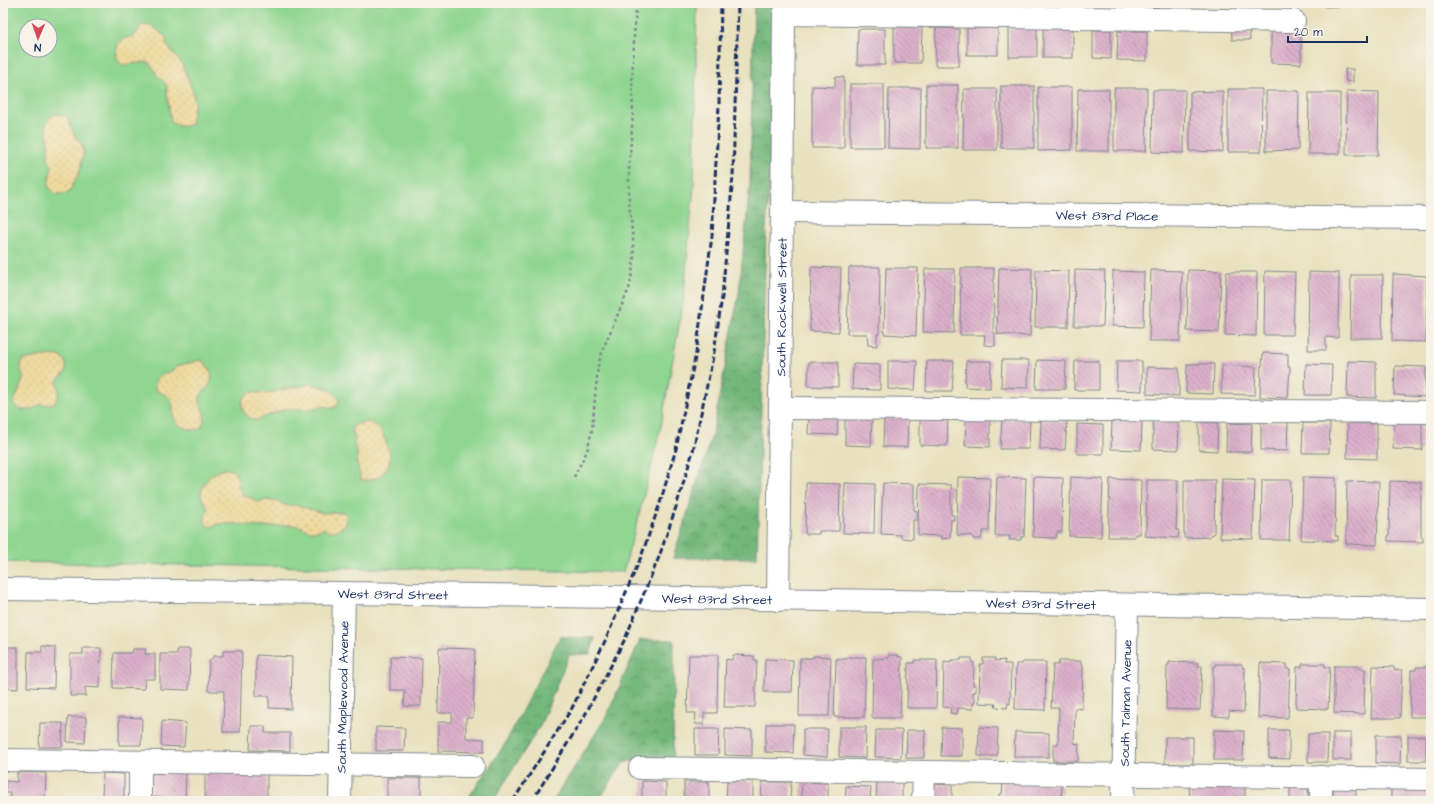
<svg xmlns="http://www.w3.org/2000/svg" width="1434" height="804" viewBox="0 0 1434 804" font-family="'Architects Daughter',sans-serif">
	<defs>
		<pattern id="forest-crowns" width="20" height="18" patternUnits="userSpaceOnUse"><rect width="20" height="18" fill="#73b77a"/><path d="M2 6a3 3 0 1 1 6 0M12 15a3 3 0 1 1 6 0" fill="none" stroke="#5e9567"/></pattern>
		<pattern id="sand-dots" width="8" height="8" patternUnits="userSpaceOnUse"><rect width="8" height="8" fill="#eeda9e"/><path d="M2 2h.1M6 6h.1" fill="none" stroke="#ccbb8a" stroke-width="1.8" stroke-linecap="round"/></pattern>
		<pattern id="building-back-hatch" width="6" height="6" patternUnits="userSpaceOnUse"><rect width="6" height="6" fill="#dcb0ca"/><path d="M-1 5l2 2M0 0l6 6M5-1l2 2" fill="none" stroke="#b290a7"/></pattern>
	</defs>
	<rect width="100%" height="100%" fill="#f7f3e8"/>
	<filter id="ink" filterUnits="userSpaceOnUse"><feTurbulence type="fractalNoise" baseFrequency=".025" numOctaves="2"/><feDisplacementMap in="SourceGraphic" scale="8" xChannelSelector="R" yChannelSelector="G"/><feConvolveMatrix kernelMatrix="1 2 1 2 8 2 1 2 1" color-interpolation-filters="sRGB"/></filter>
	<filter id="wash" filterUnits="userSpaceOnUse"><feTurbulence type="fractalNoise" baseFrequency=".012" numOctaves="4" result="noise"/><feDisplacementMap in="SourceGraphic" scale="16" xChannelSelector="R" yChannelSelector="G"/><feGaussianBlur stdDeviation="0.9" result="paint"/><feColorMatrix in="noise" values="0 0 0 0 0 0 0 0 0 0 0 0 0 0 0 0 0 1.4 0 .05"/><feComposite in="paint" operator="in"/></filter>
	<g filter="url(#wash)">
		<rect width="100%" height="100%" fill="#e8e1be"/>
		<!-- grass -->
		<path fill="#8fd690" stroke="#558277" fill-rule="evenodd" d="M 3,3 L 697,3 L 694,184 L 683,303 L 661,426 L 640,511 L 623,572 L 3,562 ZM 26,26 L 50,26 L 50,50 L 26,50 Z"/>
		<!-- forest -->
		<g fill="url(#forest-crowns)" stroke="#47736c">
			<polygon points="754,3 772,3 769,189 766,229 757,558 673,558 712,436 739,293 750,184"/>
			<polygon points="560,637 595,638 590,654 569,655 540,726 493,801 466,801 505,744"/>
			<polygon points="640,640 674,640 673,761 625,761 598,801 553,801 606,717"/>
		</g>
		<!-- sand -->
		<g fill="url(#sand-dots)" stroke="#84847e">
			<path d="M 143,25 L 152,26 L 166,37 L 166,44 L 182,64 L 193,92 L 195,104 L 193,110 L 191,124 C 185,128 176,126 171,122 L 167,93 L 167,85 L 157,75 L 154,69 L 148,62 L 122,65 C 115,59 115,50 119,42 C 124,37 135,37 137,33 C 138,31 139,29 140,26 Z"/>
			<polygon points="54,114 67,116 74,135 81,143 84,154 81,163 81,168 69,193 59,194 54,193 48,186 52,166 48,158 48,140 46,127 47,121"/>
			<path d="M 45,356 C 53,355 65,354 66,365 C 66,368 66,372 64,374 C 62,377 59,378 57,381 C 57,387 60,390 58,396 C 54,408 49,403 40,405 C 37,405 35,408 32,409 C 25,412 19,409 14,405 L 14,402 L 23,380 C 24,372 17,367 23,360 Z"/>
			<path d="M 199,360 L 203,361 C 212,370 216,380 205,390 C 203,393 200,394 200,398 C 198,408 210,412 201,428 C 191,432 179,429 174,418 C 172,411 174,404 170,399 C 166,394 161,393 156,391 C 151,375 162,376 173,370 C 174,369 176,367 177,366 C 182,364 193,363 199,360 Z"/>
			<path d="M 310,384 C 322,387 336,388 339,402 L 337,406 L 333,408 L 320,406 L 311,409 L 285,409 L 257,420 C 247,419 239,409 243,399 C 244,396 248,394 250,392 L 268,393 Z"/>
			<path d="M 369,422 C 381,427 384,434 387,446 C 388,449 390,452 390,455 C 391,467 382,478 370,480 C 368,481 364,480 361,480 L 357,464 L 357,453 L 354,445 L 355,439 L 352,431 L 352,427 L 357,424 Z"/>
			<path d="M 224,469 C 245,468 233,491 246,497 L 250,497 L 257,502 L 265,500 L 276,501 L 287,506 L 296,505 L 323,513 L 343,512 L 347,516 L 346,524 L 340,529 L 329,532 L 324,528 C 308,536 307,526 292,525 C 283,524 274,527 264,527 C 250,527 235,522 221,524 C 217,524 213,526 209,527 C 202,523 205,515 208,509 L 204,501 L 201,497 C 201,483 211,473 224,469 Z"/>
		</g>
		<g id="blocks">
			<!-- building -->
			<g fill="url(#building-back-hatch)">
				<polygon points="1166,3 1194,3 1193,5 1166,5"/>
				<polygon points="1325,3 1355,3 1355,6 1325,7"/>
				<polygon points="1231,26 1249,26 1250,40 1232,40"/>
				<polygon points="894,27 922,27 921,63 894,63"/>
				<polygon points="936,28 959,29 959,66 935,66"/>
				<rect x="967" y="28" width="31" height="27"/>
				<rect x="1009" y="28" width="28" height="29"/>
				<polygon points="1043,28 1073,29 1073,58 1043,58"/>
				<polygon points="858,29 885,29 885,65 857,65"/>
				<polygon points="1093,30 1111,30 1111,59 1093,58"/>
				<polygon points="1118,31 1147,31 1147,61 1117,60"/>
				<polygon points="1271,31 1301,31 1301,64 1271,63"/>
				<polygon points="1345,69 1353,69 1353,82 1346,81"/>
				<polygon points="835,77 844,77 844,148 812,148 812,86 835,87"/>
				<rect x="850" y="84" width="34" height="63"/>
				<rect x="926" y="85" width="32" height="63"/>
				<rect x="1001" y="86" width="33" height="62"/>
				<polygon points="1038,87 1072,87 1072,150 1038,151"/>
				<polygon points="889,88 921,88 920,149 888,148"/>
				<polygon points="1114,88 1147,88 1146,151 1114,151"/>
				<polygon points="964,89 997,89 997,150 963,150"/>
				<polygon points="1078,89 1109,89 1109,151 1077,151"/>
				<polygon points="1228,89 1262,89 1261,152 1228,152"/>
				<polygon points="1153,90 1185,90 1184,153 1152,152"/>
				<polygon points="1223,91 1223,152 1190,151 1190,92"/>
				<polygon points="1266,91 1299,91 1298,150 1266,151"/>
				<polygon points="1347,91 1379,92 1378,155 1346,155"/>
				<polygon points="1309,93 1340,93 1340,154 1308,154"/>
				<polygon points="811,267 841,268 839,332 810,331"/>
				<polygon points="849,267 880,267 879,334 877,334 877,346 868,345 867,334 847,334"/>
				<polygon points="886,268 918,268 916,336 884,334"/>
				<polygon points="961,268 994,268 993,333 995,333 995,346 984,345 985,335 960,335"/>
				<polygon points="999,268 1032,269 1030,336 997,334"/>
				<polygon points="925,269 955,269 954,333 923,332"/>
				<polygon points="1036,270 1069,271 1068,327 1035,327"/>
				<polygon points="1075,270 1105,271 1103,326 1074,326"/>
				<polygon points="1151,270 1182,271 1180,341 1149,341"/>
				<polygon points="1188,270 1221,271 1219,332 1187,331"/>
				<polygon points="1113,271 1144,272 1143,327 1112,326"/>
				<polygon points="1265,271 1295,272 1293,335 1264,335"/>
				<polygon points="1226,272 1257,272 1256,336 1225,335"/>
				<polygon points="1309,272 1339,273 1338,338 1326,337 1326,350 1308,350"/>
				<polygon points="1393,274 1427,276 1426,342 1392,341"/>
				<polygon points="1351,275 1383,275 1382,338 1350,338"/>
				<polygon points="1263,353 1288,354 1288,367 1290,367 1288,398 1260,397 1261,366 1262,366"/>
				<polygon points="1002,360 1029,360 1028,388 1001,387"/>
				<polygon points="1037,360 1066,361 1065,389 1036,389"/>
				<polygon points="888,361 917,361 915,390 888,389"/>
				<polygon points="927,361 954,361 952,391 926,391"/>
				<polygon points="966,361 991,361 990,388 965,387"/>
				<polygon points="1075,361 1099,361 1099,390 1074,390"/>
				<polygon points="1117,361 1142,361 1142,391 1116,390"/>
				<polygon points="1348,361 1376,362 1376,398 1347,397"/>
				<polygon points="809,362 838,362 838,387 808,386"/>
				<polygon points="853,364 880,365 880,390 852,389"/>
				<polygon points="1187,364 1214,364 1213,394 1186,393"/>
				<polygon points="1306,364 1332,365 1331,395 1305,395"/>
				<polygon points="1222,365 1256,367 1255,395 1221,394"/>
				<polygon points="1395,366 1426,367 1425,397 1394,395"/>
				<polygon points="1147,367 1179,368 1179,396 1147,394"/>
				<polygon points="809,415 838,415 837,435 808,434"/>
				<polygon points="845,416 872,418 871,446 845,445"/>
				<polygon points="884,418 908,418 907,447 883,447"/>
				<polygon points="920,418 948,419 947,446 920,445"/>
				<polygon points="966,418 990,418 990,447 965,446"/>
				<polygon points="1002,419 1030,420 1029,449 1000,449"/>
				<polygon points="1112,419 1142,420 1141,450 1111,449"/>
				<polygon points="1041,420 1067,421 1065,450 1040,449"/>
				<polygon points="1153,421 1179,422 1178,450 1153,449"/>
				<polygon points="1199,422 1218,423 1217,451 1199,450"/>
				<polygon points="1261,422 1288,422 1287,451 1261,450"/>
				<polygon points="1394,422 1422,423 1422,450 1393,449"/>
				<polygon points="1227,423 1252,424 1251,452 1226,452"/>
				<polygon points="1303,423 1330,423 1329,453 1302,453"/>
				<polygon points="1348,423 1377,424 1377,459 1347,458"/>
				<polygon points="1077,424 1103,425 1103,454 1077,454"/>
				<polygon points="958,477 990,478 989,531 983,531 981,539 973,539 973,536 957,535"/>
				<polygon points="997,477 1026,478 1024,537 1021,537 1021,540 1009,540 1010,536 995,536"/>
				<polygon points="1034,477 1063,478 1062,532 1057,532 1056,538 1033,537"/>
				<polygon points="1071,477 1103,479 1101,537 1069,536"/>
				<polygon points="1303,477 1336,478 1335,536 1338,536 1338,541 1301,540"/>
				<polygon points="1110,479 1141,480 1140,534 1135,534 1135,537 1108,537"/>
				<polygon points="1222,479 1255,480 1253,539 1220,538"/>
				<polygon points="1147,480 1178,480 1176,530 1179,530 1178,538 1144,536 1145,530 1146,530"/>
				<polygon points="1184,480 1215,480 1214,534 1211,534 1210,537 1184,538"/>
				<polygon points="1262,480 1291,480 1289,540 1261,540"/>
				<polygon points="1347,481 1379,482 1377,545 1346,544"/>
				<polygon points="1390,481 1421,482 1421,537 1423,537 1423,542 1388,541 1388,536 1389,536"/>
				<polygon points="806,483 840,484 839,531 819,531 819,534 805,534"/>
				<polygon points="845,483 875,484 874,534 843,533"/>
				<polygon points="883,483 914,484 914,510 917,511 917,520 913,520 913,539 901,538 901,535 881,534"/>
				<polygon points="919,484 951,485 951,515 954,515 954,520 951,520 950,538 941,539 941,536 918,535"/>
				<polygon points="42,646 55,647 54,688 27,687 28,652 42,652"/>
				<polygon points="4,647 18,647 18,689 3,688"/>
				<polygon points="83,648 101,648 100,688 85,687 86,696 70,696 70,654 83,654"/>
				<polygon points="439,648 475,649 473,718 466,718 466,738 484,739 484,752 438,751 438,722 452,722 452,713 438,713"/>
				<polygon points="133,649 146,649 145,654 155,654 155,679 145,679 144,689 113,688 114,653 132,653"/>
				<polygon points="177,649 190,649 189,690 160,689 160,654 177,654"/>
				<polygon points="223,651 242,651 240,732 223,732 224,691 208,691 209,661 214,656 223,656"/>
				<polygon points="256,655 292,657 291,709 269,708 269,696 256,696"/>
				<polygon points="689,655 718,655 717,713 704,713 704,724 695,724 696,713 687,713"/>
				<polygon points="733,655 754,656 754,660 757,660 755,707 724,707 726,659 732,660"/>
				<polygon points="889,655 898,655 898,657 902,657 900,718 872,718 873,659 889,658"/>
				<polygon points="813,656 831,657 829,716 799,716 800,658 813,658"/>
				<polygon points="390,657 422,658 421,706 404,706 405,690 390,690"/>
				<polygon points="849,657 866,657 864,717 834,717 836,659 847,659"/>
				<polygon points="961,658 972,658 972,663 974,663 973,685 976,685 976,692 973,692 973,698 975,698 975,703 973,703 973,709 958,708 957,714 950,713 951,708 943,707 944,662 951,663 951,660 961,660"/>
				<polygon points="983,658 995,658 995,661 1005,660 1004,664 1011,664 1010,704 1008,703 1007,708 995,707 996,704 979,703 980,664 983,664"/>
				<polygon points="765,659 793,660 792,692 764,692"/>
				<polygon points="914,660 937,660 936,708 907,708 908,663 914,663"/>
				<polygon points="1059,661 1081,661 1081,665 1083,665 1082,709 1075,708 1074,743 1079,744 1078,761 1053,761 1053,744 1058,744 1059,708 1051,708 1053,665 1058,665"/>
				<polygon points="1023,662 1046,662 1045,710 1015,709 1016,664 1022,664"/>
				<polygon points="1169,662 1198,663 1198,666 1202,666 1200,710 1166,709 1167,665 1169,665"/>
				<polygon points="1260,663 1287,664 1287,669 1290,669 1288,718 1258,717"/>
				<polygon points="1215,664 1242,664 1242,668 1245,668 1244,712 1229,711 1229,717 1213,716 1213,667 1215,667"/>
				<polygon points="1302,664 1325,664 1325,667 1330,667 1328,709 1296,708 1297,667 1302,667"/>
				<polygon points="1426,665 1431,665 1431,717 1410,717 1411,670 1416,670 1416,667 1426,667"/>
				<polygon points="1334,666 1359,666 1359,669 1365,669 1364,714 1334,713"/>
				<polygon points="1373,666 1394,667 1394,670 1402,670 1400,718 1371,718"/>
				<polygon points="68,717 86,717 85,743 67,742"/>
				<polygon points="119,717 142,718 141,745 119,745"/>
				<polygon points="162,721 186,723 184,747 161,746"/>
				<polygon points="40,723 63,723 62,747 39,747"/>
				<polygon points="766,724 794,724 793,753 765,752"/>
				<polygon points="251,726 265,726 265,733 290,733 290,751 250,750"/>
				<polygon points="376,727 405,728 404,751 376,751"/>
				<polygon points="839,727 866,727 865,758 839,757"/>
				<polygon points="942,727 962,728 962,756 941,756"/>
				<polygon points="979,727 998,728 997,756 978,756"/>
				<polygon points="695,729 719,729 718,755 695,755"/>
				<polygon points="725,729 752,730 752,756 725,755"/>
				<polygon points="803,729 828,729 827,757 803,755"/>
				<polygon points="876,730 902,730 901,758 875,757"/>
				<polygon points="907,730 925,730 924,758 906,758"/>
				<polygon points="1214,730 1244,731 1243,760 1214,760"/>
				<polygon points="1269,730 1289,730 1289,759 1269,758"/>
				<polygon points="1015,732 1049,733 1049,757 1014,757"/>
				<rect x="1333" y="733" width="18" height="27"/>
				<polygon points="1308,734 1328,734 1327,762 1308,762"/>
				<polygon points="1376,735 1401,735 1400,764 1376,763"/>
				<rect x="1408" y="736" width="18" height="25"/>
				<rect x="1165" y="737" width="28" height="27"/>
				<polygon points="17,772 46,773 45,801 10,801 10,793 5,793 6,781 17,782"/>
				<polygon points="103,773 124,774 124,798 102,797"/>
				<polygon points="151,773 186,773 185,798 151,797"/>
				<polygon points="205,773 267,774 267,801 205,801"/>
				<rect x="387" y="778" width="34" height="23"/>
				<polygon points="642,781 666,782 666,801 642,801"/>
				<polygon points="727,781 753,781 753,801 726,801"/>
				<rect x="684" y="782" width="25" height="19"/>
				<polygon points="762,782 791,782 790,801 761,801"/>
				<polygon points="802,782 828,783 828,801 801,801"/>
				<polygon points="877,782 902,782 902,801 876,801"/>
				<polygon points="1003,782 1057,784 1062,786 1061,798 1059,798 1059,801 998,800 999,794 1002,794"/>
				<polygon points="933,784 952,785 952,801 933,801"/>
				<polygon points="846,786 871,787 870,801 845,801"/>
				<polygon points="1189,786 1245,787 1245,801 1190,801"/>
				<polygon points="1391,787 1431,788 1431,801 1391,801"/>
				<polygon points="1295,788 1308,789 1308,801 1290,801 1290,789"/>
				<polygon points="1333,788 1356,789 1356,801 1333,801"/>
				<polygon points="609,799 634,800 634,801 609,801"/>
			</g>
		</g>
	</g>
	<g filter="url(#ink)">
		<use href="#blocks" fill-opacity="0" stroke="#82888e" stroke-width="1"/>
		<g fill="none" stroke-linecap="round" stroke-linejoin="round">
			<defs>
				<g id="minor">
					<path id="s1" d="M 783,212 L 1431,218"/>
					<polyline points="781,408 1431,412"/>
					<path id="s2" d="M 3,589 L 344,593 L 1431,609"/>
					<path id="s3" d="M 778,600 L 784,14 L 1294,21"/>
					<polyline points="3,760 473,766"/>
					<polyline points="640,768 1431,779"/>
					<polyline points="140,801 140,762"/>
					<path id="s4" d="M 340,801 L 344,593"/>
					<polyline points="923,801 924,772"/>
					<path id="s5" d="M 1123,801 L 1127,605"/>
					<polyline points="1321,801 1321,777"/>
				</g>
			</defs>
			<!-- minor casing -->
			<use href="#minor" stroke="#82888e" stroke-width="24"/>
			<!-- path -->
			<polyline stroke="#82888e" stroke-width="2.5" stroke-dasharray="3 3" stroke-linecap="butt" points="574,477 587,451 592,430 598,366 603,349 630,286 634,260 633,240 629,201 629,169 633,113 632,79 636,3"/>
			<!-- minor -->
			<use href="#minor" stroke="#fff" stroke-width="22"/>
			<!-- rail -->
			<g stroke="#1b2f5e" stroke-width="3" stroke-dasharray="6 3" stroke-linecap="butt">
				<polyline points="513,801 572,708 606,639 641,557 660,503 676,449 696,353 712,236 719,105 721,3"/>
				<polyline points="532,801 585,715 625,639 659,557 676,507 693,451 714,352 722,297 733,176 738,3"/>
			</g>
		</g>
	</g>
	<g text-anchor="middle" stroke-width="3" stroke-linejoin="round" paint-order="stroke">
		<!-- street labels -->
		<g font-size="13" fill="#1b2f5e" stroke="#f7f3e8">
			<text dy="5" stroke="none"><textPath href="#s1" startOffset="324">West 83rd Place</textPath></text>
			<text dy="5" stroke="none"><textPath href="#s3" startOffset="293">South Rockwell Street</textPath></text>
			<text dy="5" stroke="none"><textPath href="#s2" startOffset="390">West 83rd Street</textPath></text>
			<text dy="5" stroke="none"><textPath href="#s2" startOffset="714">West 83rd Street</textPath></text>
			<text dy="5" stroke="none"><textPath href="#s2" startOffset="1038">West 83rd Street</textPath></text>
			<text dy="5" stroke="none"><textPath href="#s4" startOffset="104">South Maplewood Avenue</textPath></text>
			<text dy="5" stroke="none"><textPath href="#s5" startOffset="98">South Talman Avenue</textPath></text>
		</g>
	</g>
	<!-- margin -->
	<rect width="1434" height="804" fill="none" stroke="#f7f3e8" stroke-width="16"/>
	<!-- north arrow -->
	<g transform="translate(38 38) rotate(182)"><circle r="19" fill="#f7f3e8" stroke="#9fa5b1"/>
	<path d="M0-3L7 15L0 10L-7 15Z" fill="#d1495b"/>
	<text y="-6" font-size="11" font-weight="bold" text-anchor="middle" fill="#1b2f5e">N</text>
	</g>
	<!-- scale -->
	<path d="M1288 36v6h79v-6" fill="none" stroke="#1b2f5e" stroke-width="2"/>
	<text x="1294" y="36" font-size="12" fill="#1b2f5e" stroke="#f7f3e8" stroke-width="3" paint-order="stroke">20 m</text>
</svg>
